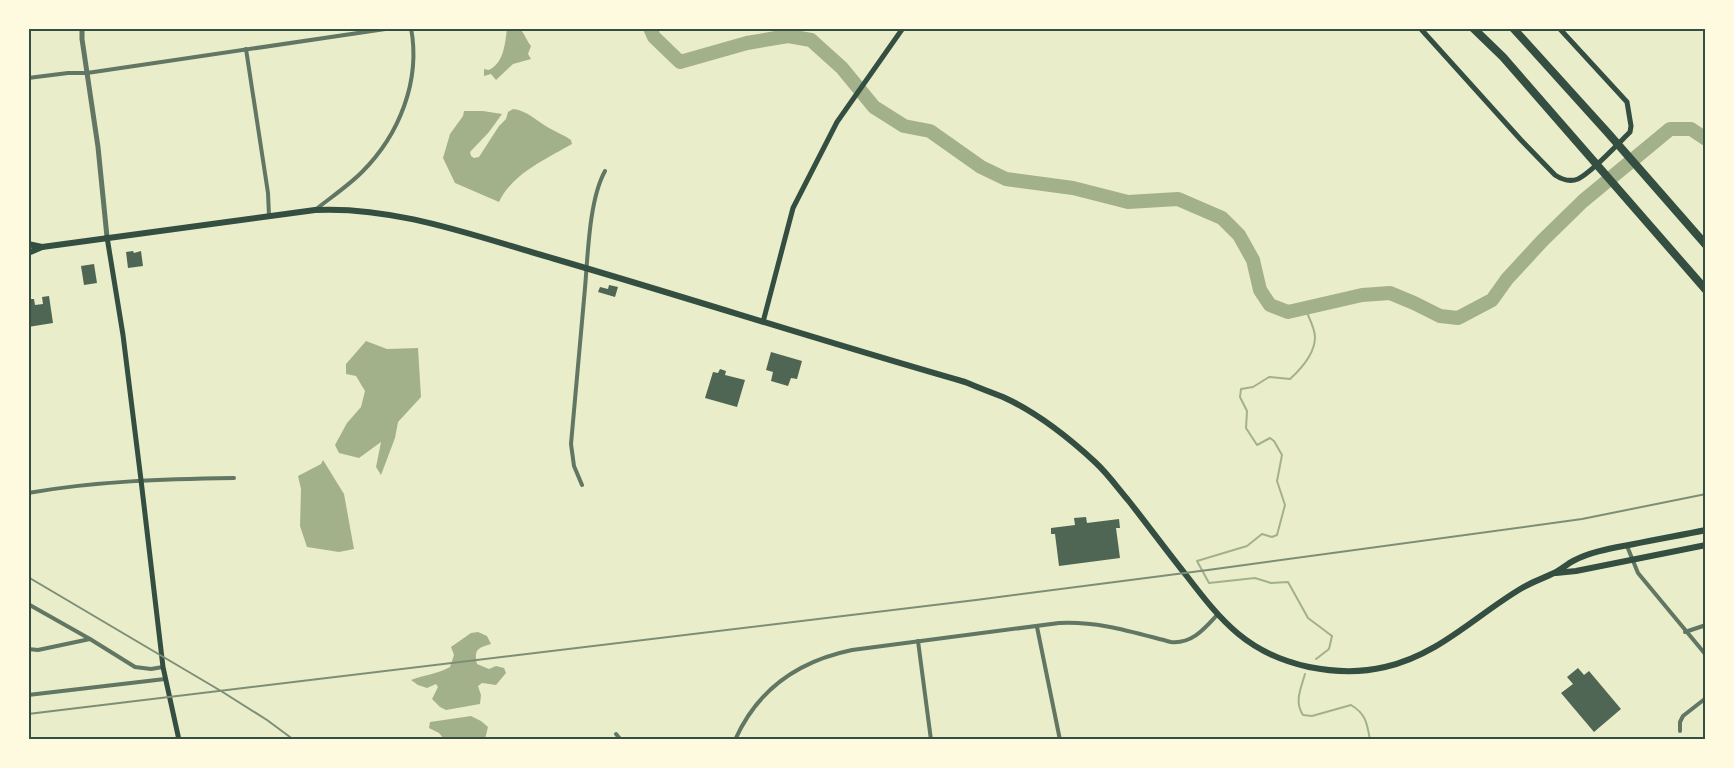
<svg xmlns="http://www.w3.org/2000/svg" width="1734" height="768" viewBox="0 0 1734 768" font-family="Lato,sans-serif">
	<rect width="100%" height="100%" fill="#e9edc9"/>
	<!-- water -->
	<g fill="#a3b18a">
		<path d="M 507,29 L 520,29 C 525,34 526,40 531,46 L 528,54 L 531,59 L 513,64 L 496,80 L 491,74 L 484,76 L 484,69 L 489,70 C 504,63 505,43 507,29 Z"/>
		<path d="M 513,109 C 526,110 537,121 549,128 C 556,132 564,135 571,140 L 572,144 C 546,159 512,174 499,202 L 455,183 L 443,158 L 450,134 L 463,116 L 464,111 L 483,111 L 502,114 L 489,132 L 470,152 L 471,156 L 474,158 L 479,157 L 499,126 L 506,119 L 508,112 Z"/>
		<polygon points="366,341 387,349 418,348 421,397 398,422 395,438 381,475 376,467 381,442 359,458 339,453 335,445 347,423 361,407 365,391 356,376 346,374 346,364"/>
		<polygon points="323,460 344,494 354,549 339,552 307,547 300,526 301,489 298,476 321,464"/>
		<path d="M 478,632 L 487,636 L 491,644 C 477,648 474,650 477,664 L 489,669 L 496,666 L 504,668 L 506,673 L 496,685 L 482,683 L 478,686 L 481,695 L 480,704 L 446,710 L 440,707 L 432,699 L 438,687 L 436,684 L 427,688 L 418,685 L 411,680 C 424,675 438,674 450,667 L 454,655 L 451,647 L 471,633 Z"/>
		<polygon points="471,716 481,721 488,727 485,739 444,739 439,733 429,728 430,722"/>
	</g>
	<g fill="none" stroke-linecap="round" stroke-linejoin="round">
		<!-- stream -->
		<g stroke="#a3b18a" stroke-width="2">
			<path d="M 1305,308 C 1308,316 1315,328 1315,337 C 1315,353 1301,369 1290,379 L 1269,377 L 1253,387 L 1241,389 L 1240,397 L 1247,411 L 1246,428 L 1257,445 L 1270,438 L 1274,441 L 1282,455 L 1277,481 L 1285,505 L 1277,535 L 1272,537 L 1262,534 L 1247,546 L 1197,561 L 1209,583 L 1255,578 L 1271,583 L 1288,582 L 1308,618 L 1332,636 L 1329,649 L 1316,659"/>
			<path d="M 1305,674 C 1301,688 1294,702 1303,715 L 1312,716 L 1351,705 C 1366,714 1367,723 1370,740"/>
		</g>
		<!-- river -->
		<polyline stroke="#a3b18a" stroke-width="14" points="650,28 654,37 680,62 747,43 788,36 811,40 842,68 874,107 904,126 930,131 981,167 1006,179 1073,188 1128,202 1178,199 1222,218 1239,235 1253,260 1260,290 1270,305 1288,312 1362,295 1390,293 1414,303 1440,316 1458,318 1492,300 1507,279 1542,241 1583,201 1670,129 1691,129 1706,139"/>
	</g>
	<!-- building -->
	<g fill="#4f6655">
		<polygon points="133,251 134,253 141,251 143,266 128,268 126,252"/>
		<polygon points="94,264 97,283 84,285 81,266"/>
		<polygon points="609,285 618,287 615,297 598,292 600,287 608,289"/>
		<polygon points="49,296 53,323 28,327 28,299 34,299 35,305 43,304 42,297"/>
		<polygon points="771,352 802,361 797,379 791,378 788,386 771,381 773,372 766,370"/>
		<polygon points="720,369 726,371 725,375 745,380 737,407 705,398 713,372 718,373"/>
		<polygon points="1086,517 1087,523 1119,519 1120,528 1116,528 1120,558 1059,566 1055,534 1051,534 1051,528 1075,525 1074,518"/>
		<polygon points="1578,668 1584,675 1589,671 1621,709 1594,732 1561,693 1573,684 1567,677"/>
	</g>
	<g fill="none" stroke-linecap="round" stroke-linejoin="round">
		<!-- minor -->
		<g stroke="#617663" stroke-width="4">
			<polyline points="246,49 268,193 269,216"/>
			<polyline points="28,78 68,73 87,73 392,28"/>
			<path d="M 315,210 C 330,198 348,186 362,172 C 399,135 421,81 411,28"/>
			<path d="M 582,485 L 574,466 L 571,444 C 576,392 580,340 585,288 C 588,254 589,200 605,171"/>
			<path d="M 28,493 C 96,481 165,479 234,478"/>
			<polyline points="1627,546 1638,573 1706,655"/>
			<polyline points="28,604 90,639"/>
			<polyline points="1037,627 1060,740"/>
			<polyline points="1685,632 1706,625"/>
			<polyline points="918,641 931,740"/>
			<polyline points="28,649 38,650 90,639 135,667 151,669 163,667"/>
			<polyline points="28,695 165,679"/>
			<polyline points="1680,731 1680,722 1683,716 1706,698"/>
			<polyline points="616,734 621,740"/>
			<path d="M 735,740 C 758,688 799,661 852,650 L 1059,623 C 1099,621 1132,632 1171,642 C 1192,644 1204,629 1217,615"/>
		</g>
		<!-- tertiary -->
		<polyline stroke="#617663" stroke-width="5" points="82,28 82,39 98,147 107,237"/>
		<!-- secondary -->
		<g stroke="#344e41" stroke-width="5">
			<path d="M 1420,28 L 1521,140 L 1555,175 C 1561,179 1570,182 1578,179 C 1591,173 1615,147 1626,136 L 1630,132 L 1631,126 L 1627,102 L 1559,28"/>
			<polyline points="107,237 123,335 141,480 163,667 179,740"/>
			<polyline points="763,322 793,208 837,122 903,28"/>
		</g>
		<!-- primary -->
		<g stroke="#344e41" stroke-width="6">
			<polyline points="28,244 42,247"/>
			<path d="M 28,253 L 42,247 L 315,210 C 397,206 477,237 555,259 C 692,299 828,343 965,382 C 977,387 990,392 1003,397 C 1036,412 1068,437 1095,462 C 1107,473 1117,487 1128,500 C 1147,524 1166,550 1186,575 C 1222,622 1248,654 1309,667 C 1334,672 1360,673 1385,667 C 1439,655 1476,615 1522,588 C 1532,582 1544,578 1554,573 C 1561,570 1567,564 1573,561 C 1592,551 1614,548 1634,544 C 1658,539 1682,535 1706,530"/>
			<polyline points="1556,573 1576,571 1706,545"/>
		</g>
		<!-- motorway -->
		<g stroke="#344e41" stroke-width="8">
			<polyline points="1473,28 1503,57 1706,290"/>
			<polyline points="1513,28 1608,133 1706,245"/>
		</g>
		<!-- rail -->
		<g stroke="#7c8e77" stroke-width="2">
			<polyline points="28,577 221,691 267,720 294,740"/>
			<polyline points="28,714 976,600 1208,570 1582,519 1706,494"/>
		</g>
	</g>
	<!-- border -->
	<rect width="1734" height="768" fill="none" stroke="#fefae0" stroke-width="60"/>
	<rect x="30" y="30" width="1674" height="708" fill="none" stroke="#344e41" stroke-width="2"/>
</svg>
